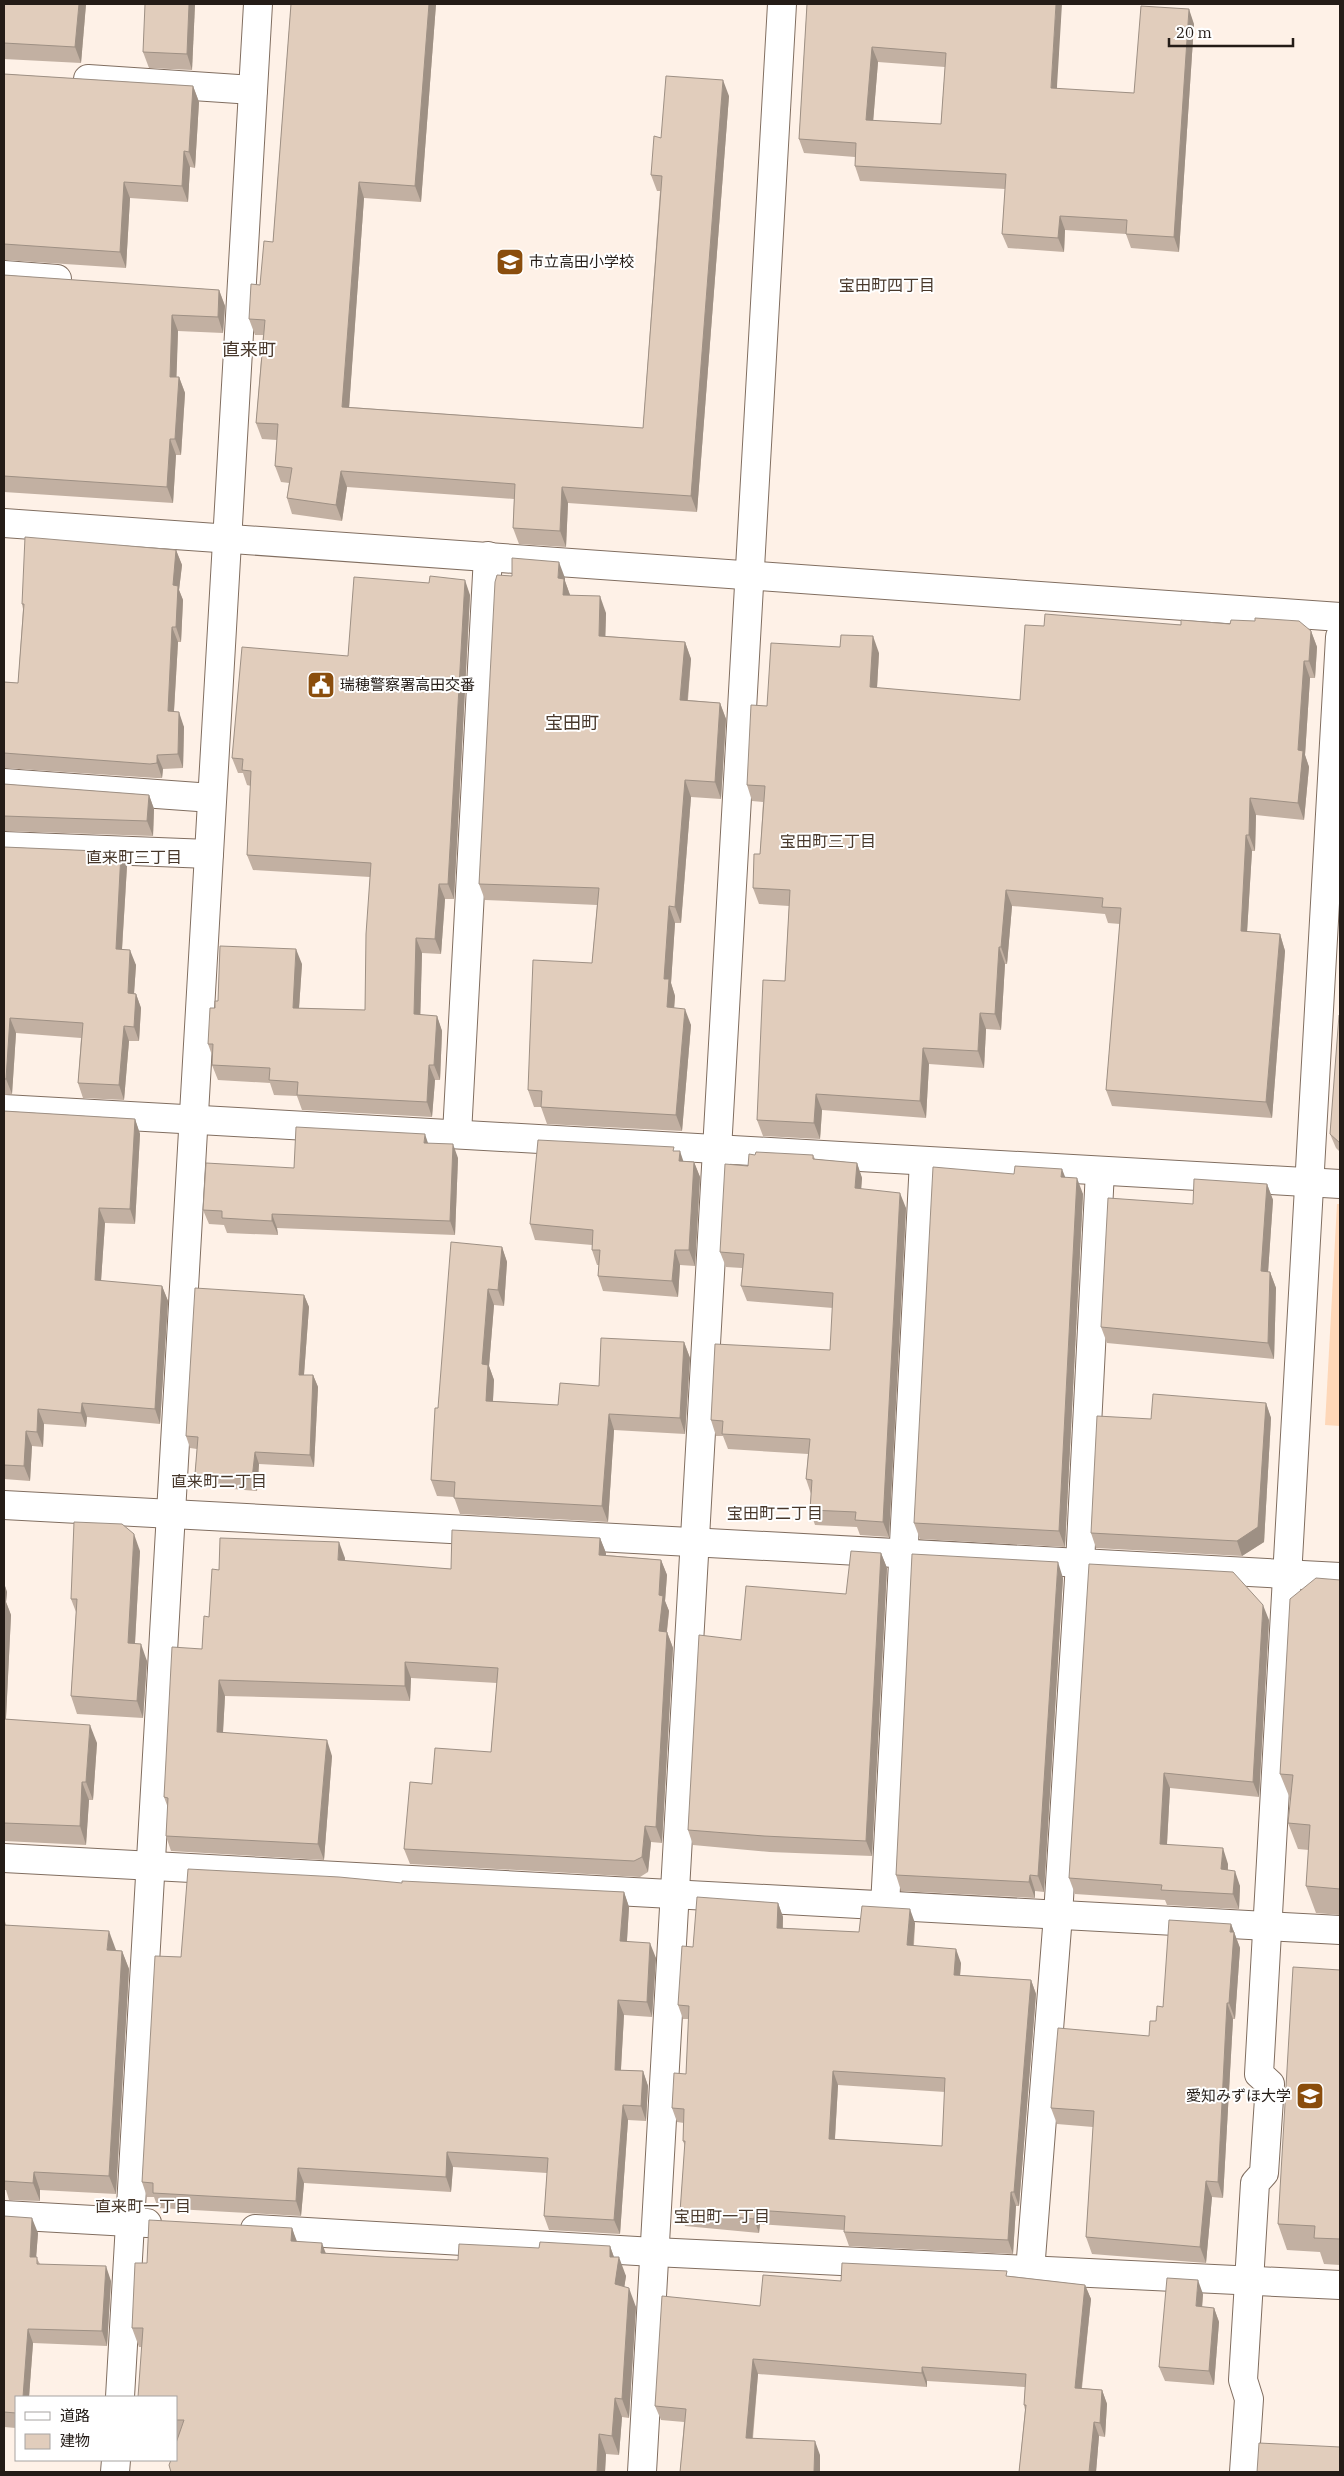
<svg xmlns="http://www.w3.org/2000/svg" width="1344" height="2476" viewBox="0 0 1344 2476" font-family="'IBM Plex Serif','Noto Sans JP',serif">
	<rect width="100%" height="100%" fill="#fef1e7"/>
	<!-- green -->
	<polygon fill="#fed7b8" points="1337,1204 1340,1204 1340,1426 1325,1425"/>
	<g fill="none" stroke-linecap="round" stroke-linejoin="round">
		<defs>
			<g id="minor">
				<polyline points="88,79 253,90"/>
				<polyline points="4,275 57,279"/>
				<polyline points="4,523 1340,617"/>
				<polyline points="4,783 212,798"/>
				<polyline points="4,846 209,854"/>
				<polyline points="4,1109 1340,1184"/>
				<polyline points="457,1134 488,556"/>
				<polyline points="4,1505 1340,1577"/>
				<polyline points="4,1858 1340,1930"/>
				<polyline points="885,1906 924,1161"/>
				<polyline points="4,2215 147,2223"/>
				<polyline points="255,2229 654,2252 1340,2285"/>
				<polyline points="1030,2271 1058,1915 1080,1563 1100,1171"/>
				<polyline points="120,2397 258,4"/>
				<polyline points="115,2472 116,2460"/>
				<polyline points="642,2472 782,4"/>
				<polyline points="1244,2472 1249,2399 1243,2380 1255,2183 1264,2173 1270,2084 1259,2074 1340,637"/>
			</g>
		</defs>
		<!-- minor casing -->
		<use href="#minor" stroke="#816e60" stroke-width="30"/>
		<!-- minor -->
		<use href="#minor" stroke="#fff" stroke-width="28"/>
	</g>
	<!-- wall -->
	<g fill="#c2b0a2" fill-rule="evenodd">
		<polygon points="4,4 86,4 81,63 4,59"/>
		<polygon points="195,4 192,70 149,68 143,52"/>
		<polygon points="291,4 436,4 421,202 364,198 349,407 643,428 660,191 657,191 651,175 661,138 729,96 697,512 568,503 566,547 519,544 513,528 514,499 347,487 342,521 292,514 287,498 289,483 281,482 275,466 277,440 262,439 256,423 263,335 255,335 249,319 260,285 273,242"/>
		<path d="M 807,4 L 1057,89 L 1134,93 L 1194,24 L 1179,252 L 1131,248 L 1126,234 L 1065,230 L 1064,252 L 1008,248 L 1002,234 L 1005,189 L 860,181 L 855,166 L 855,157 L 804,153 L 799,139 ZM 878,62 L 945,67 L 941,124 L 873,121 Z"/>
		<polygon points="4,74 193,86 199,102 195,168 190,167 188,202 130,198 126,268 4,260"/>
		<polygon points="4,275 219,290 225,306 223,333 178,331 176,377 179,377 185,393 181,455 176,455 173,503 4,492"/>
		<polygon points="176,550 182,565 179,590 183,600 181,642 178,642 174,712 184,727 183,768 163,769 162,778 156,778 4,768 4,682 18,683 23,609 22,604"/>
		<polygon points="512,576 565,578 565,581 570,595 606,613 605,636 685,642 691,659 688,700 720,703 726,719 721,799 691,797 681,923 675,923 671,983 675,996 674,1008 691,1025 682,1131 547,1124 541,1107 534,1107 528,1090 592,963 597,905 485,900 479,884"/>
		<polygon points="470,595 454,899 445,899 441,954 422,953 420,1015 437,1016 442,1031 440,1080 435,1080 432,1117 302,1110 297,1096 274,1095 270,1083 218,1080 212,1065 213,1058 208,1044 215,1008 218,1001 302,964 299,1008 365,1010 370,877 253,870 247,855 251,786 247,785 243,773 238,773 232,758 348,656"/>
		<polygon points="1230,624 1311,631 1317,647 1315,678 1310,678 1305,755 1309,767 1304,820 1256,815 1255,851 1252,851 1247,932 1280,934 1285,951 1272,1118 1112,1106 1106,1090 1120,924 1108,923 1105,914 1012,906 1007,964 1005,964 1001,1030 986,1029 984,1068 929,1064 926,1118 822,1110 820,1139 763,1136 757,1120 785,981 789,906 759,904 753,888 760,854 763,802 752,801 747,785 767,706 879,653 877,688 1020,700 1044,626"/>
		<polygon points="4,784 149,795 154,809 153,836 4,831"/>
		<polygon points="4,847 121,852 127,866 122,950 136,965 134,993 136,994 141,1008 139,1041 129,1041 124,1100 83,1098 78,1083 81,1038 16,1033 12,1094 4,1095"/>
		<polygon points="1340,1015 1340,1152 1336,1148 1330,1134"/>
		<polygon points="4,1111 135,1119 140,1134 135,1224 105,1223 101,1281 162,1286 168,1301 160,1424 87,1417 86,1427 44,1424 43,1447 32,1446 30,1481 4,1479"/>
		<polygon points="428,1143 458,1158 455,1235 277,1228 278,1235 227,1233 224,1225 209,1224 203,1210 294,1168"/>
		<polygon points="675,1151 683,1161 694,1162 700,1177 695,1266 680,1265 678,1297 603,1291 598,1276 599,1265 597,1265 592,1250 592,1245 535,1240 530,1224"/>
		<polygon points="813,1155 815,1159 857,1163 862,1178 861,1189 906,1208 889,1537 860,1535 857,1527 815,1525 810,1510 811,1494 806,1479 808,1454 728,1449 723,1436 716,1436 711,1420 830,1350 833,1308 747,1301 741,1286 742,1268 726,1267 720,1252 748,1166"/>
		<polygon points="1014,1174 1065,1177 1083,1194 1065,1547 920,1539 914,1523"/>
		<polygon points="1267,1184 1273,1200 1268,1272 1270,1272 1276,1288 1274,1359 1107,1343 1101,1327 1193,1204"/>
		<polygon points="502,1247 507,1262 504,1306 494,1305 489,1366 494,1380 493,1401 558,1405 599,1386 684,1342 690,1358 685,1434 614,1430 608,1522 460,1514 454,1497 437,1496 431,1480 438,1408"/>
		<polygon points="304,1295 309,1307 304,1375 313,1375 318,1387 314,1467 259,1464 257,1491 199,1486 195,1474 197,1449 190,1448 186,1436"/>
		<polygon points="1266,1403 1271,1418 1264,1542 1242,1556 1096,1548 1091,1533"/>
		<polygon points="600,1538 606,1553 606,1555 661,1560 667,1575 665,1601 669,1611 667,1632 673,1648 662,1843 651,1842 648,1872 640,1877 410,1864 404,1849 432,1784 491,1752 497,1683 411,1678 410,1701 225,1696 223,1733 332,1756 324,1860 171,1851 166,1836 168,1808 164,1797 202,1649 219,1570 345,1558 345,1561 451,1569"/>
		<polygon points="140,1551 135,1643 147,1661 143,1718 77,1714 71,1696 76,1612 71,1599"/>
		<polygon points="881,1553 887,1568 872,1856 770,1852 693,1845 688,1830 741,1640 846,1594"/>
		<polygon points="1063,1578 1044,1892 1035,1891 1035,1898 901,1891 896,1875"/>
		<polygon points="1340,1580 1340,1915 1316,1913 1306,1886 1309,1850 1298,1849 1288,1823 1291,1801 1280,1774"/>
		<polygon points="4,1583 7,1592 6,1602 11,1615 6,1719 97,1743 93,1800 89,1800 86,1845 4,1841"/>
		<polygon points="1269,1620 1259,1797 1170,1788 1167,1845 1228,1864 1228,1870 1240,1886 1239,1909 1167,1905 1165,1900 1075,1894 1069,1878"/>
		<polygon points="402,1883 624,1892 629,1907 627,1941 656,1958 652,2017 624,2015 621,2070 643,2071 648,2086 646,2121 628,2120 620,2234 549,2230 544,2216 547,2173 453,2167 451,2192 304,2183 301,2216 158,2208 154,2197 147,2197 142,2182 181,1957"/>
		<path d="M 778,1903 L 783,1917 L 783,1928 L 859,1932 L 915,1923 L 914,1945 L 961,1963 L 960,1975 L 1031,1980 L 1036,1994 L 1019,2206 L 1016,2206 L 1013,2254 L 849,2246 L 844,2232 L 844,2230 L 760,2224 L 759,2233 L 685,2226 L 680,2212 L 685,2146 L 683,2141 L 684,2123 L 677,2122 L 672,2108 L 686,2074 L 689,2019 L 683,2019 L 678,2005 L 693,1947 ZM 838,2085 L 945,2092 L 942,2146 L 835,2139 Z"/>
		<polygon points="4,1918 6,1925 116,1950 122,1951 129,1969 116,2194 40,2190 40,2201 9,2200 6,2190 4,2190"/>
		<polygon points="1231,1924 1240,1948 1235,2019 1233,2019 1223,2198 1212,2197 1206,2263 1092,2254 1086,2237 1093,2127 1057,2124 1051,2108 1149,2036 1156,2021 1163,2007"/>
		<polygon points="1340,1970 1340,2265 1324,2264 1320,2252 1287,2250 1278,2224"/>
		<polygon points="4,2216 38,2233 36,2257 40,2264 111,2281 107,2346 33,2343 29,2397 16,2397 16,2428 4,2427"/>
		<polygon points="292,2228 296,2241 326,2253 385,2257 458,2260 539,2248 610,2246 614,2257 626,2276 624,2287 636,2307 629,2418 622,2417 619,2455 606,2454 605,2472 171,2472 178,2438 176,2438 176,2397 141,2347 139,2347 132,2328 147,2263"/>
		<polygon points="1009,2276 1085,2285 1091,2299 1082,2388 1102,2390 1107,2404 1105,2437 1099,2436 1096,2472 1019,2472 1025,2410 1024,2405 1025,2387 927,2381 927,2387 758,2374 753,2438 820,2455 820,2472 680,2472 684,2422 661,2420 655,2406 760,2306 841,2281"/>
		<polygon points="1203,2294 1202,2307 1214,2308 1219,2322 1214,2385 1165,2381 1159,2367"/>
	</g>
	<!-- shaded-wall -->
	<g fill="#9e9084">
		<polygon points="79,4 86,4 81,63 75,47"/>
		<polygon points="189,4 195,4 192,70 187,54"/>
		<polygon points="429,4 436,4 421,202 415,186"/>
		<polygon points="1056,4 1062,4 1056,103 1051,88"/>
		<polygon points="1189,9 1194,24 1179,252 1174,237"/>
		<polygon points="872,47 878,62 872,135 866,120"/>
		<polygon points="723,80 729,96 697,512 691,496"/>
		<polygon points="193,86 199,102 195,168 189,152"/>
		<polygon points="184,151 190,167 188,202 182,186"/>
		<polygon points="124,182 130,198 126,268 120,252"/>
		<polygon points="359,182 364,198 348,423 342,407"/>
		<polygon points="1060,216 1065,230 1064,252 1058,238"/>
		<polygon points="219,290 225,306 223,333 218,317"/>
		<polygon points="172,315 178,331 176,393 170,377"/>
		<polygon points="179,377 185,393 181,455 175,439"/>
		<polygon points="170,439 176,455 173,503 167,487"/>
		<polygon points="341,471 347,487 342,521 336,505"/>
		<polygon points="562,487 568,503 566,547 560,531"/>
		<polygon points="176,550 182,565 179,590 183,600 181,642 176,627 173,585"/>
		<polygon points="559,562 565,578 565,581 570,595 563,595 558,578"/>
		<polygon points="465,580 470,595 454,899 448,884"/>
		<polygon points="600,596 606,613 605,652 599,636"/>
		<polygon points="172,627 178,642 173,726 168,711"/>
		<polygon points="1311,631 1317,647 1315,678 1309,661"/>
		<polygon points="873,636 879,653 876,704 870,687"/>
		<polygon points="685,642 691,659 686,716 680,700"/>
		<polygon points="1304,661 1310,678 1305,755 1309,767 1304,820 1298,803 1298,750"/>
		<polygon points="720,703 726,719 721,799 715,782"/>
		<polygon points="179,712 184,727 183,768 178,754"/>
		<polygon points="157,755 163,769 162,778 157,763"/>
		<polygon points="685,780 691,797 681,923 675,907"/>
		<polygon points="149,795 154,809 153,836 147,821"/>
		<polygon points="1250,798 1256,815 1255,851 1249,835"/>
		<polygon points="1246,835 1252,851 1246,948 1241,931"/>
		<polygon points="121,852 127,866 121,964 116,949"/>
		<polygon points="439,884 445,899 441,954 435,939"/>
		<polygon points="1006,890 1012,906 1007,964 1001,947"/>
		<polygon points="669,906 675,923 671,983 675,996 673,1024 667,1007 664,979"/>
		<polygon points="1280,934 1285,951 1272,1118 1266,1102"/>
		<polygon points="416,938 422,953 420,1029 414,1014"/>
		<polygon points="999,947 1005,964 1001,1030 995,1014"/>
		<polygon points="296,949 302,964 298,1023 293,1008"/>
		<polygon points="130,950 136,965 133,1008 128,993"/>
		<polygon points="136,994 141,1008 139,1041 134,1027"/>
		<polygon points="685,1009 691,1025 682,1131 676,1115"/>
		<polygon points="980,1013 986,1029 984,1068 978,1051"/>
		<polygon points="437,1016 442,1031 440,1080 434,1065"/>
		<polygon points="10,1018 16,1033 12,1094 6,1079"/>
		<polygon points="124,1026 129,1041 124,1100 119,1085"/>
		<polygon points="923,1048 929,1064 926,1118 920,1101"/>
		<polygon points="429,1065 435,1080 432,1117 427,1102"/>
		<polygon points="816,1094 822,1110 820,1139 814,1123"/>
		<polygon points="135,1119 140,1134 135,1224 130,1209"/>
		<polygon points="425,1134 430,1149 424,1143"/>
		<polygon points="453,1144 458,1158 455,1235 450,1221"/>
		<polygon points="680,1151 685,1166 679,1161"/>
		<polygon points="694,1162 700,1177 695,1266 689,1250"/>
		<polygon points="857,1163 862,1178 860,1204 855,1188"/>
		<polygon points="1062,1169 1068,1184 1061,1177"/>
		<polygon points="1077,1178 1083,1194 1065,1547 1059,1531"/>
		<polygon points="1267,1184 1273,1200 1267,1287 1261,1271"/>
		<polygon points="900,1193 906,1208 889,1537 883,1522"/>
		<polygon points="99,1208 105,1223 100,1295 95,1280"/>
		<polygon points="272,1214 277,1228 278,1235 272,1221"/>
		<polygon points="502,1247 507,1262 504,1306 498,1290"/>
		<polygon points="675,1250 680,1265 678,1297 672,1281"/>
		<polygon points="1270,1272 1276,1288 1274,1359 1268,1343"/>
		<polygon points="162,1286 168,1301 160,1424 155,1409"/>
		<polygon points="488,1289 494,1305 489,1366 494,1380 492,1417 486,1401 482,1364"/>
		<polygon points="304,1295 309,1307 303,1387 299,1375"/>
		<polygon points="684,1342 690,1358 685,1434 680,1418"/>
		<polygon points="313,1375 318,1387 314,1467 310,1455"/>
		<polygon points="82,1403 87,1417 86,1427 81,1413"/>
		<polygon points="1266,1403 1271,1418 1264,1542 1242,1556 1237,1541"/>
		<polygon points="38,1409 44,1424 43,1447 37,1432"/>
		<polygon points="609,1414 614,1430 608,1522 602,1506"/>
		<polygon points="26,1431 32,1446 30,1481 24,1466"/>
		<polygon points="255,1452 259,1464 257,1491 252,1479"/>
		<polygon points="134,1534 140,1551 134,1660 128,1643"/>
		<polygon points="600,1538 606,1553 605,1570 599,1555"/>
		<polygon points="339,1542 345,1558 344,1576 338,1560"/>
		<polygon points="881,1553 887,1568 872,1856 866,1841"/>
		<polygon points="661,1560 667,1575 665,1601 669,1611 665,1647 659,1631 659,1595"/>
		<polygon points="1058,1562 1063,1578 1044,1892 1038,1876"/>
		<polygon points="4,1583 7,1592 6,1602 11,1615 5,1737 4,1735"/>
		<polygon points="1263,1605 1269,1620 1259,1797 1253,1782"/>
		<polygon points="667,1632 673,1648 662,1843 656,1827"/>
		<polygon points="141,1644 147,1661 143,1718 137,1701"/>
		<polygon points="405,1662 411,1678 410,1701 405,1686"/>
		<polygon points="219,1680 225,1696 222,1748 217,1732"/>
		<polygon points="90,1725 97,1743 93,1800 86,1782"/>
		<polygon points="327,1740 332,1756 324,1860 318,1844"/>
		<polygon points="1164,1773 1170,1788 1166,1860 1160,1844"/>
		<polygon points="82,1782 89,1800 86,1845 80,1826"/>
		<polygon points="645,1826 651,1842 648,1872 642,1857"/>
		<polygon points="1223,1848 1228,1864 1227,1885 1221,1869"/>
		<polygon points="1235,1871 1240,1886 1239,1909 1233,1894"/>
		<polygon points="1030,1875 1035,1891 1035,1898 1029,1882"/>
		<polygon points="624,1892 629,1907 626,1955 620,1941"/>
		<polygon points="778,1903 783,1917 782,1942 777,1928"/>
		<polygon points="910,1909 915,1923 912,1958 907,1945"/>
		<polygon points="1231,1924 1240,1948 1235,2019 1229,2003"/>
		<polygon points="109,1931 116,1950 114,1968 107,1950"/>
		<polygon points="650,1943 656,1958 652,2017 647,2002"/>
		<polygon points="956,1949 961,1963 959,1989 954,1975"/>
		<polygon points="122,1951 129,1969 116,2194 109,2176"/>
		<polygon points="1031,1980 1036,1994 1019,2206 1014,2192"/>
		<polygon points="618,2000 624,2015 620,2084 615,2070"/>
		<polygon points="1227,2003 1233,2019 1223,2198 1218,2182"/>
		<polygon points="643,2071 648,2086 646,2121 641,2106"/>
		<polygon points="833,2071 838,2085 834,2153 829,2139"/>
		<polygon points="623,2105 628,2120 620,2234 614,2220"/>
		<polygon points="447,2152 453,2167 451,2192 446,2177"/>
		<polygon points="298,2168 304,2183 301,2216 296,2201"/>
		<polygon points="34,2172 40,2190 40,2201 33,2183"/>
		<polygon points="1206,2181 1212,2197 1206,2263 1200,2247"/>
		<polygon points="1011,2192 1016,2206 1013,2254 1008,2240"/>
		<polygon points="755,2210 760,2224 759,2233 754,2219"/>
		<polygon points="32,2218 38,2233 35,2272 30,2257"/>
		<polygon points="292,2228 299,2247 291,2241"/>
		<polygon points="322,2243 329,2262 321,2253"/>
		<polygon points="610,2246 617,2266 619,2257 626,2276 622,2303 615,2284 610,2257"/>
		<polygon points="106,2266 111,2281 107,2346 102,2331"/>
		<polygon points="1198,2280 1203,2294 1201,2321 1196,2306"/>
		<polygon points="1085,2285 1091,2299 1080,2402 1075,2388"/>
		<polygon points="629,2288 636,2307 629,2418 622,2399"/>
		<polygon points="1214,2308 1219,2322 1214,2385 1209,2371"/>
		<polygon points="28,2329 33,2343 29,2397 23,2397"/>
		<polygon points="753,2359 758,2374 751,2452 746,2438"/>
		<polygon points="922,2367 927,2381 927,2387 922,2373"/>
		<polygon points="1102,2390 1107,2404 1105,2437 1100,2423"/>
		<polygon points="615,2398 622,2417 619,2455 612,2436"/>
		<polygon points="1094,2422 1099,2436 1096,2472 1089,2472"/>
		<polygon points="599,2434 606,2454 605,2472 597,2472"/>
		<polygon points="815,2441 820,2455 820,2472 814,2472"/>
	</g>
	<!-- building -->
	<g fill="#e1cdbc" stroke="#9e9084" fill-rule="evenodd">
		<polygon points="4,4 79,4 75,47 4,43"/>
		<polygon points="145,4 189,4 187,54 143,52"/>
		<polygon points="291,4 429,4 415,186 359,182 342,407 643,428 662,176 651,175 654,136 661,138 666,76 723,80 691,496 562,487 560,531 513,528 515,484 341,471 336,505 287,498 292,468 275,466 278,424 256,423 265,320 249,319 251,284 260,285 264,241 273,242"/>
		<path d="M 807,4 L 1056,4 L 1051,88 L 1134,93 L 1141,6 L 1189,9 L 1174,237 L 1126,234 L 1127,220 L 1060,216 L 1058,238 L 1002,234 L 1006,174 L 855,166 L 856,143 L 799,139 ZM 872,47 L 946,53 L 941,124 L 866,120 Z"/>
		<polygon points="4,74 193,86 189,152 184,151 182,186 124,182 120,252 4,244"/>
		<polygon points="4,275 219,290 218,317 172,315 170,377 179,377 175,439 170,439 167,487 4,476"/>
		<polygon points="25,537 176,550 173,585 178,586 176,627 172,627 168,711 179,712 178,754 157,755 157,763 150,764 4,753 4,682 18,683 24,604 22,604"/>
		<polygon points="512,558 559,562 558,578 564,579 563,595 600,596 599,636 685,642 680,700 720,703 715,782 685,780 675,907 669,906 664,979 669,979 667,1007 685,1009 676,1115 541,1107 542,1091 528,1090 533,960 592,963 599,888 479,884 495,582 497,575 512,576"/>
		<polygon points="430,576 465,580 448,884 439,884 435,939 416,938 414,1014 437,1016 434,1065 429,1065 427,1102 297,1095 298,1082 269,1080 270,1068 212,1065 213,1044 208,1044 210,1008 215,1008 215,1001 218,1001 220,946 296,949 293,1008 365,1010 366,934 371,863 247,855 251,771 242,770 243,759 232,758 242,647 348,656 354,577 429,583"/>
		<polygon points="1045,614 1181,625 1181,620 1230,624 1231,620 1255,621 1255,618 1299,621 1311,631 1309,661 1304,661 1298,750 1303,751 1298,803 1250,798 1249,835 1246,835 1241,931 1280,934 1266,1102 1106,1090 1121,908 1102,907 1103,898 1006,890 1001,947 999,947 995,1014 980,1013 978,1051 923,1048 920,1101 816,1094 814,1123 757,1120 763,980 785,981 790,890 753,888 754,854 760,854 765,786 747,785 751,705 767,706 771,643 840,647 841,635 873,636 870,687 1020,700 1025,625 1044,626"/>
		<polygon points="4,784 149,795 147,821 4,816"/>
		<polygon points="4,847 121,852 116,949 130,950 128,993 136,994 134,1027 124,1026 119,1085 78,1083 83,1023 10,1018 6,1079 4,1079"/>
		<polygon points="1339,1015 1340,1015 1340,1143 1330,1134"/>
		<polygon points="4,1111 135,1119 130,1209 99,1208 95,1280 162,1286 155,1409 82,1403 81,1413 38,1409 37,1432 26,1431 24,1466 4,1465"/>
		<polygon points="296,1127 425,1134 424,1143 453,1144 450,1221 272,1214 272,1221 222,1218 222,1211 203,1210 206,1163 294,1168"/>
		<polygon points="538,1140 674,1147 673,1151 680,1151 679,1161 694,1162 689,1250 675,1250 672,1281 598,1276 600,1250 592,1250 593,1230 530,1224"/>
		<polygon points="756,1152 813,1155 813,1159 857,1163 855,1188 900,1193 883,1522 855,1520 856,1512 810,1510 812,1480 806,1479 810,1439 722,1434 723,1421 711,1420 715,1344 830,1350 833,1293 741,1286 744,1254 720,1252 725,1164 748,1166 749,1154 755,1155"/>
		<polygon points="1015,1166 1062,1169 1061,1177 1077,1178 1059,1531 914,1523 933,1167 1014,1174"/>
		<polygon points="1194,1179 1267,1184 1261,1271 1270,1272 1268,1343 1101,1327 1108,1198 1193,1204"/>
		<polygon points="451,1242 502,1247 498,1290 488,1289 482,1364 488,1365 486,1401 558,1405 560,1383 599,1386 601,1338 684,1342 680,1418 609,1414 602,1506 454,1498 455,1482 431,1480 435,1408 438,1408"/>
		<polygon points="195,1288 304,1295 299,1375 313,1375 310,1455 255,1452 252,1479 195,1474 198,1437 186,1436"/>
		<polygon points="1153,1394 1266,1403 1258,1527 1237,1541 1091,1533 1097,1416 1151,1419"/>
		<polygon points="74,1522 122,1524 134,1534 128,1643 141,1644 137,1701 71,1696 77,1599 71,1599"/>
		<polygon points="452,1530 600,1538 599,1555 661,1560 659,1595 663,1596 659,1631 667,1632 656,1827 645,1826 642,1857 634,1861 404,1849 410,1782 432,1784 435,1748 491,1752 498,1668 405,1662 405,1686 219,1680 217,1732 327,1740 318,1844 166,1836 168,1798 164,1797 172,1647 202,1649 204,1616 209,1617 212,1569 219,1570 220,1538 339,1542 338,1560 451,1569"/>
		<polygon points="851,1551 881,1553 866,1841 764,1836 688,1830 699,1635 741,1640 746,1586 846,1594"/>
		<polygon points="912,1554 1058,1562 1038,1876 1030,1875 1029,1882 896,1875"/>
		<polygon points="1089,1564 1233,1572 1263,1605 1253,1782 1164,1773 1160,1844 1223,1848 1221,1869 1235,1871 1233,1894 1161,1890 1162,1885 1069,1878"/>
		<polygon points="1316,1578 1340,1580 1340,1889 1306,1886 1310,1825 1288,1823 1293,1775 1280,1774 1290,1599"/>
		<polygon points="4,1719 90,1725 86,1782 82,1782 80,1826 4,1823"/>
		<polygon points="188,1869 339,1877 402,1883 402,1881 624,1892 620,1941 650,1943 647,2002 618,2000 615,2070 643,2071 641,2106 623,2105 614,2220 544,2216 548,2158 447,2152 446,2177 298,2168 296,2201 153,2193 153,2183 142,2182 155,1956 181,1957"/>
		<path d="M 697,1897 L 778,1903 L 777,1928 L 859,1932 L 862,1906 L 910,1909 L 907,1945 L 956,1949 L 954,1975 L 1031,1980 L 1014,2192 L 1011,2192 L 1008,2240 L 844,2232 L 845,2216 L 755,2210 L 754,2219 L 680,2212 L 685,2141 L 683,2141 L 684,2109 L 672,2108 L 674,2073 L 686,2074 L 689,2006 L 678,2005 L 682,1946 L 693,1947 ZM 833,2071 L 945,2078 L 942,2146 L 829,2139 Z"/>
		<polygon points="1169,1920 1231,1924 1230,1932 1234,1932 1229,2003 1227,2003 1218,2182 1206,2181 1200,2247 1086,2237 1094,2111 1051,2108 1058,2028 1149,2036 1150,2021 1156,2021 1157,2006 1163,2007"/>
		<polygon points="4,1925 109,1931 107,1950 122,1951 109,2176 34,2172 33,2183 4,2181"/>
		<polygon points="1293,1967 1340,1970 1340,2239 1314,2238 1315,2226 1278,2224"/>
		<polygon points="4,2216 32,2218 30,2257 37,2257 37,2264 106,2266 102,2331 28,2329 23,2397 16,2397 16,2413 4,2412"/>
		<polygon points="149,2220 292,2228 291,2241 322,2243 321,2253 385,2257 458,2260 459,2244 539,2248 540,2242 610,2246 610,2257 619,2257 615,2284 629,2288 622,2399 615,2398 612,2436 599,2434 597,2472 171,2472 169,2465 171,2460 176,2460 176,2443 184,2420 176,2420 176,2397 138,2397 143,2328 132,2328 135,2263 147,2263"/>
		<polygon points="842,2263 1007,2271 1006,2276 1085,2285 1075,2388 1102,2390 1100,2423 1094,2422 1089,2472 1019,2472 1026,2405 1024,2405 1026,2374 922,2367 922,2373 753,2359 746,2438 815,2441 814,2472 680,2472 686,2409 655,2406 662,2296 760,2306 763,2275 841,2281"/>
		<polygon points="1167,2278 1198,2280 1196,2306 1214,2308 1209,2371 1159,2367"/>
		<polygon points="1259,2443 1340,2447 1340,2472 1257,2472"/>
	</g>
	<!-- icons -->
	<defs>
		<symbol id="school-square" viewBox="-11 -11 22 22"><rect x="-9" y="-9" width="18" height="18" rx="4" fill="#8a4d0c" stroke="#fff"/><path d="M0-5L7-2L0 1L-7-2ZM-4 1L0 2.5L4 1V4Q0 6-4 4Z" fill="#fff"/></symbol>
		<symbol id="civic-square" viewBox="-11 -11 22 22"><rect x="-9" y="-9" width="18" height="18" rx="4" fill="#8a4d0c" stroke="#fff"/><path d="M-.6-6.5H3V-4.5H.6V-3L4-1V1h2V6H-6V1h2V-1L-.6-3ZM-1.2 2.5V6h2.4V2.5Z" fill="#fff"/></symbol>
		<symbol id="university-square" viewBox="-11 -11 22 22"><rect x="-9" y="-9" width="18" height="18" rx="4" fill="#8a4d0c" stroke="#fff"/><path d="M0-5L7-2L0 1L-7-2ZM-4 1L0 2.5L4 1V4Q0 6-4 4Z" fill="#fff"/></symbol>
	</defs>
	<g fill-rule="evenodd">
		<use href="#school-square" x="494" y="246" width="32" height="32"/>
		<use href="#civic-square" x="305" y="669" width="32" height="32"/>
		<use href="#university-square" x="1294" y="2080" width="32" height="32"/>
	</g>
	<g text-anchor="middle" stroke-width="4" stroke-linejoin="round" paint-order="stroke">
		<!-- poi labels -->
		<g font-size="15" fill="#241c17" stroke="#fff" text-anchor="start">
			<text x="529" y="267">市立高田小学校</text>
			<text x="340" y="690">瑞穂警察署高田交番</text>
			<text x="1291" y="2101" text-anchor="end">愛知みずほ大学</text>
		</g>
		<!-- neighbourhood labels -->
		<g font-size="16" fill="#48382b" stroke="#fff">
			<text x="887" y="291">宝田町四丁目</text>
			<text x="828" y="847">宝田町三丁目</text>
			<text x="134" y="863">直来町三丁目</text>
			<text x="219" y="1487">直来町二丁目</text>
			<text x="775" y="1519">宝田町二丁目</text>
			<text x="143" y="2212">直来町一丁目</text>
			<text x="722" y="2222">宝田町一丁目</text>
		</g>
		<!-- quarter labels -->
		<g font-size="18" fill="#48382b" stroke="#fff">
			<text x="249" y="356">直来町</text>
			<text x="572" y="729">宝田町</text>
		</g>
	</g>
	<!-- border -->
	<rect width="1344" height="2476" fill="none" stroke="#241c17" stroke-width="10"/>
	<!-- legend -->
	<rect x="15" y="2396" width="162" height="65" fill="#ffffff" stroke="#a7a4a2"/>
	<rect x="25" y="2412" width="25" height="8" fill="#ffffff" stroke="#a7a4a2"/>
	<text x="60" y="2421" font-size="15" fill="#241c17">道路</text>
	<rect x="25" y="2434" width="25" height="15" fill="#e1cdbc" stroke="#a7a4a2"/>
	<text x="60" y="2446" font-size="15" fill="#241c17">建物</text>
	<!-- scale -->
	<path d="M1169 38v8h124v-8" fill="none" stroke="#241c17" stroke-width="2.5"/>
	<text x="1176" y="38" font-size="15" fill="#241c17" stroke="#ffffff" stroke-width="4" paint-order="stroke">20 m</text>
</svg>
